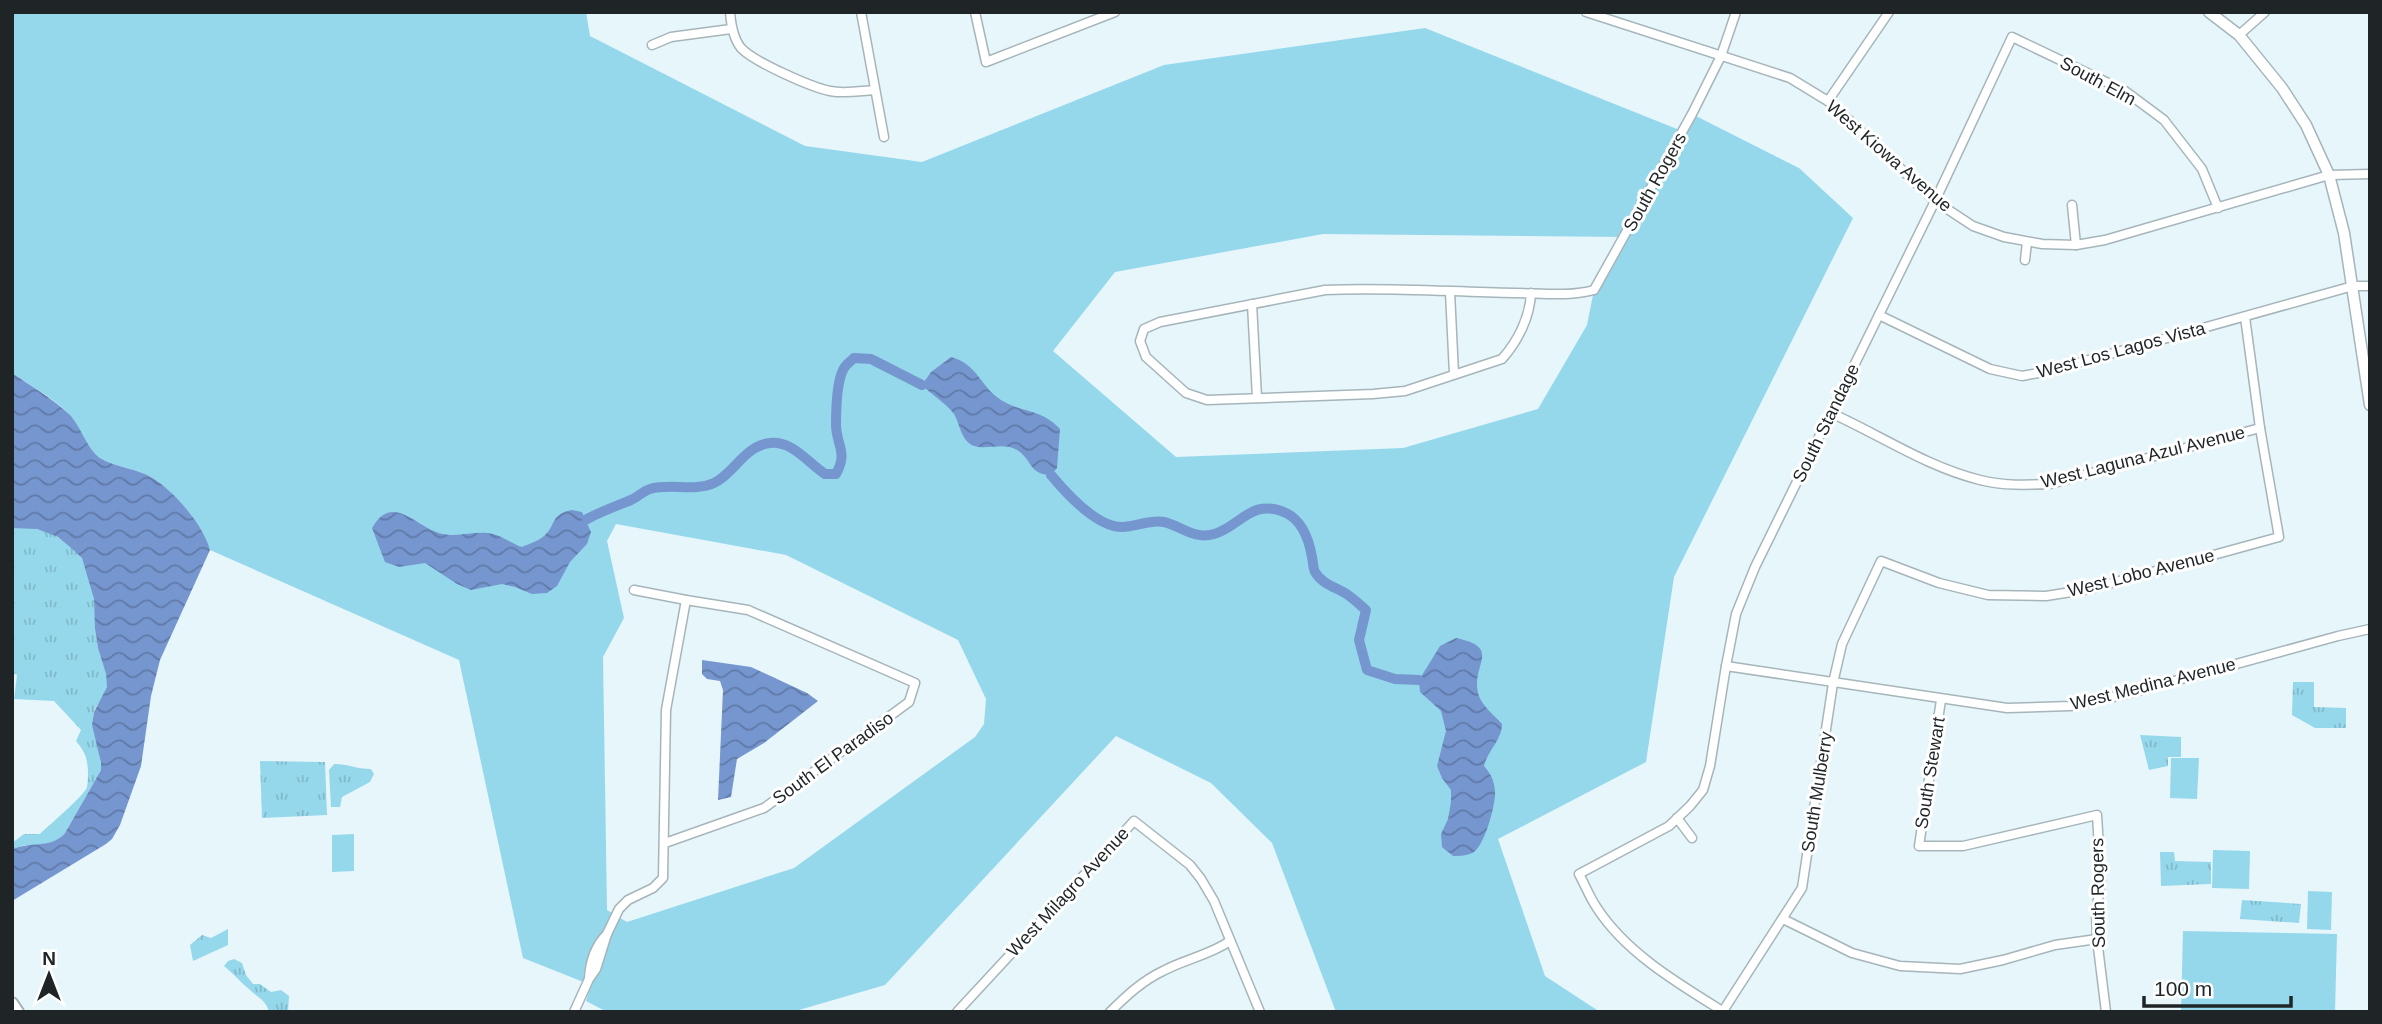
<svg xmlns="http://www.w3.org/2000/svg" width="2382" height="1024" viewBox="0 0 2382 1024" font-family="Arial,sans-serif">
	<defs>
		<pattern id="park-tufts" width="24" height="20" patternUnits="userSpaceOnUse" patternTransform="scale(1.75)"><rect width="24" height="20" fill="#95d8ec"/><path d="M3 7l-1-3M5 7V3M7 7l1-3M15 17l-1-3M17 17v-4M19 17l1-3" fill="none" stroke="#80b9ca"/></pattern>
		<pattern id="water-waves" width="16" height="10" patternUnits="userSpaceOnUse" patternTransform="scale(1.75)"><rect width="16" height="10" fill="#7696cf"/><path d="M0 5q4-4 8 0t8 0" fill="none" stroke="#607aa8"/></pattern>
	</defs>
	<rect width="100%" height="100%" fill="#e6f6fb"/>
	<!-- green -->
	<g fill="#95d8ec" fill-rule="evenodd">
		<path d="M 12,12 L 586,12 L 590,36 L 805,146 L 922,162 L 1164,65 L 1425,28 L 1682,131 L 1692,114 L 1799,168 L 1853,218 L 1674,577 L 1646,762 L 1498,839 L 1545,976 L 1600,1012 L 1336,1012 L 1272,843 L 1211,783 L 1116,736 L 885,985 L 792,1012 L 607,1012 L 586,1001 L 591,985 L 523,958 L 459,660 L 210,550 C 204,526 169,484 145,474 C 131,468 113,466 100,458 C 86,448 80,427 69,414 C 55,399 29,385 12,373 ZM 1323,234 L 1624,237 L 1594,290 L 1587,325 L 1538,409 L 1403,448 L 1176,457 L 1053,351 L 1115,272 ZM 616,524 L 786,555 L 958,640 L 986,699 L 984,724 L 975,737 L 794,868 L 627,922 L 607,910 L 603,657 L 624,618 L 607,541 Z"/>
		<polygon points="2171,758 2199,758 2197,799 2170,798"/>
		<polygon points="354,834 354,871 332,872 332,835"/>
		<polygon points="2213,850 2250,851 2249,889 2212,888"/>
		<polygon points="2308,891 2332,892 2331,930 2307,929"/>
		<polygon points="2183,931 2337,934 2335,1012 2181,1011"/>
	</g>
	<!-- park -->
	<g fill="url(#park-tufts)">
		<path d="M 27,527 C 46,530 72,541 82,558 C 88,568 92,587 94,599 C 96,613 94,628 97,642 C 99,657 109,673 107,688 C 105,698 96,704 94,712 C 89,731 102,751 101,770 L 65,833 L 58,840 L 43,845 L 25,845 L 12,850 L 12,843 L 24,834 L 40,834 C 49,825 84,796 87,787 C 88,783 88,776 88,771 C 87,757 85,752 76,741 L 81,730 L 54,701 L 14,699 L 17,675 L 12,673 L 12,528 Z"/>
		<polygon points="2293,682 2314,682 2314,707 2346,708 2346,728 2315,728 2292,715"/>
		<polygon points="2140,735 2181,737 2181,757 2168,757 2168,766 2149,770"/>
		<polygon points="260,761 325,762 327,815 262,818"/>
		<path d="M 334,764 C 348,764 357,769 371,769 L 374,774 L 370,782 L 342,797 L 340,807 L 331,807 L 329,770 Z"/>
		<polygon points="2160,852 2174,852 2175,861 2211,862 2211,884 2161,886"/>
		<polygon points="2242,900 2301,904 2299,923 2240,919"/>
		<polygon points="228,929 228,945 193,961 190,945 202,935 211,938"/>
		<path d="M 234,959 L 242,963 L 246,975 L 253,984 L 260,984 L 271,992 L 281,990 L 289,996 L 288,1012 L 269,1012 C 266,1000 258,998 250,990 C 241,983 233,973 224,966 L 228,961 Z"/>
	</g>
	<!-- water -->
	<g fill="url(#water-waves)">
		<path d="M 951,357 C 978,364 981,388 1001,400 C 1022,413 1042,409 1060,429 L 1057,468 L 1051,475 C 1029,475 1032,459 1017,450 C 1004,442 988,450 974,446 C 961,441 960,424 954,414 C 946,403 932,395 922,385 L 931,372 Z"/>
		<path d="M 12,373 C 31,386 52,398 69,414 C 81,426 86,448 100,458 C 113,466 131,468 145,474 C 169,484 204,525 210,550 L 160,660 L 151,696 L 141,766 L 120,825 L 112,839 L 106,844 L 12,901 L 12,850 C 30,840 50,850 65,833 L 101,770 L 101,763 L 92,725 L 94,712 L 107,687 L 106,674 L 98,648 L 95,629 L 94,599 L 82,558 L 70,547 L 58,537 L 37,529 L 12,528 Z"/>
		<path d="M 572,510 L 582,512 L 591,532 L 587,544 L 570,562 L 557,586 L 547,593 L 532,594 L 515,587 L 502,584 L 471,590 L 457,584 L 425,563 L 399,567 L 385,562 L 372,528 C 393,491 417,529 443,534 C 457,537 472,532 487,533 C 500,534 510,543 522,547 C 529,544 538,541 544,536 C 556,526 550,514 572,510 Z"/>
		<path d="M 1456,638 C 1503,648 1471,664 1478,693 C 1481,705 1494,715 1502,724 C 1502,740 1488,750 1484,766 C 1491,774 1494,780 1495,791 C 1496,804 1485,844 1474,852 C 1467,856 1460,856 1453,856 L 1442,847 L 1441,834 L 1448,819 L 1451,802 L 1451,790 L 1442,778 L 1437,766 L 1446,731 L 1441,711 L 1420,692 L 1419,680 L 1440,646 Z"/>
		<polygon points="702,660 751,667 807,693 818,701 764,743 737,759 731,797 718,800 723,690 720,681 707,679 702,674"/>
	</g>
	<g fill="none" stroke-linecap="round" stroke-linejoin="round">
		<!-- canal -->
		<g stroke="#7696cf" stroke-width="10">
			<path d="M 1051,475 C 1066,493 1096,527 1122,527 C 1136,527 1150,519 1164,522 C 1181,526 1194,540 1214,534 C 1240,527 1251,497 1286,513 C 1303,521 1309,540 1312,557 C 1313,561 1313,568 1315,572 C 1322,584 1335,587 1345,593 C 1353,598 1359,604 1366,610 L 1359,640 L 1367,670 L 1395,679 L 1419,680"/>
			<path d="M 587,519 C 602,511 616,506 631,500 C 638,497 643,491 650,489 C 671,483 694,492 714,483 C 735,473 744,446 770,443 C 793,441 807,462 825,474 L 836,474 C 848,453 837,446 836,426 C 836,412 837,382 843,370 C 845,365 850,362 854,358 L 871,359 L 922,385"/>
		</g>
		<defs>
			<g id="minor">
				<path d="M 730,12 C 731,25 733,38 741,48 C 754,62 811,87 830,91 C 845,94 859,91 874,90"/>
				<polyline points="861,12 884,137"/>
				<polyline points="975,12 986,62 1115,12"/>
				<polyline points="1586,12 1790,78 1831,103 1935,201 1973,226 2004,237 2042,244 2076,245 2105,240 2329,175 2370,174"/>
				<polyline points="2239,35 2265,12"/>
				<polyline points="652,45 671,37 731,29"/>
				<polyline points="1828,101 1889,12"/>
				<polyline points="2072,205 2076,245"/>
				<polyline points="2025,260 2027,242"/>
				<polyline points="1450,292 1454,374"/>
				<path d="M 1531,293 C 1530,317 1518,341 1502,359 L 1405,391 L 1373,394 L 1207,400 L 1186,393 L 1146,357 L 1140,341 L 1144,329 L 1160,322 L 1325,290 C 1388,287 1451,292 1514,293 C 1540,293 1569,297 1594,290 L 1692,114 L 1721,56 L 1736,12"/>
				<polyline points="1252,304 1257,398"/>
				<polyline points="1879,315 1990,369 2022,376 2049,371 2353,286 2370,286"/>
				<path d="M 1831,413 C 1880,435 1927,467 1980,480 C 2003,486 2027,485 2050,484 L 2260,428"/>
				<polyline points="634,590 686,600"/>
				<polyline points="1726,666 2007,708 2070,706 2127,694 2338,636 2370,629"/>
				<polyline points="1941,700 1919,846 1963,846 2097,815 2101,881 2096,912 2097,939 2106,1012"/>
				<polyline points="1677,818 1692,838"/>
				<polyline points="1783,919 1852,953 1900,966 1960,969 2003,960 2055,945 2097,939"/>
				<path d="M 589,978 C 590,962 595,946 607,934"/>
				<polyline points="1723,1011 1802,888 1833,683 1842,644 1881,561 1939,583 1988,595 2046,596 2090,589 2279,537 2260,428 2245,317"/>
				<polyline points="574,1012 589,979 596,969 607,934 619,909 628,900 653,888 663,878 666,710 686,600 748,610 915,683 909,702 764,808 665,843"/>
				<polyline points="957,1012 1134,821 1190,865 1201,879 1214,901 1260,1012"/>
				<path d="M 1110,1012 C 1126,996 1142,981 1163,971 C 1185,959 1210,955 1230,941"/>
				<path d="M 1724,1012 C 1679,984 1626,953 1597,908 C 1590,898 1585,885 1579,874 L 1669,826 L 1690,806 L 1703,790 L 1710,766 L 1726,666 L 1736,614 L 1755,567 L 1935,201 L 2012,37 L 2125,91 L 2164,120 L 2202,169 L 2218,208"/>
			</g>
			<polyline id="tertiary" points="2209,12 2239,35 2282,88 2306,125 2329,175 2344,233 2370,405"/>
			<polyline id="secondary" points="12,1003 18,1012"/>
		</defs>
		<!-- minor casing -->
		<use href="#minor" stroke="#a6b5ba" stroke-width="11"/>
		<!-- tertiary casing -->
		<use href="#tertiary" stroke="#a6b5ba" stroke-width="13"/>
		<!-- secondary casing -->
		<use href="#secondary" stroke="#a6b5ba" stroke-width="14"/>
		<!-- minor -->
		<use href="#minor" stroke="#fff" stroke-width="8"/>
		<!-- tertiary -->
		<use href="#tertiary" stroke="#fff" stroke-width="10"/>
		<!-- secondary -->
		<use href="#secondary" stroke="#fff" stroke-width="10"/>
	</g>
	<g text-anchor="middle" stroke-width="6" stroke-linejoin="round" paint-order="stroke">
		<!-- street labels -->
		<g font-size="18" fill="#1f2527" stroke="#fff">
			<text transform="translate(2098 81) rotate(28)" y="6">South Elm</text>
			<text transform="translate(1889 156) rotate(41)" y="6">West Kiowa Avenue</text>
			<text transform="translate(1655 182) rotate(-61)" y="6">South Rogers</text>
			<text transform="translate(2121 350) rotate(-15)" y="6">West Los Lagos Vista</text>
			<text transform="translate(1826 423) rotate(-64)" y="6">South Standage</text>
			<text transform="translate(2143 457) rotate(-14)" y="6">West Laguna Azul Avenue</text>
			<text transform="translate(2141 573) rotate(-14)" y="6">West Lobo Avenue</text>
			<text transform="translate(2153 684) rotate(-14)" y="6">West Medina Avenue</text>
			<text transform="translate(833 758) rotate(-36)" y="6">South El Paradiso</text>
			<text transform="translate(1930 773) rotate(-81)" y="6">South Stewart</text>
			<text transform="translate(1817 792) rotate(-81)" y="6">South Mulberry</text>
			<text transform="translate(1068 892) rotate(-47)" y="6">West Milagro Avenue</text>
			<text transform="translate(2098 893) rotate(-91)" y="6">South Rogers</text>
		</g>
	</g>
	<!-- border -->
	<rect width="2382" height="1024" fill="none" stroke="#1f2527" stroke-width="28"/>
	<!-- north arrow -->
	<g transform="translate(49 975)" stroke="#ffffff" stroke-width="5" paint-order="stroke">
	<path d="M0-5L12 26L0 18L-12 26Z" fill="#1f2527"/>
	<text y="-10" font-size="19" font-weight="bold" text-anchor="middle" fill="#1f2527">N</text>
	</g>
	<!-- scale -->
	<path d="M2144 996v10h147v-10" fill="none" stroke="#1f2527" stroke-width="3.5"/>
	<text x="2154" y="996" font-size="21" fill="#1f2527" stroke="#ffffff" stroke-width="5" paint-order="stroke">100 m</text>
</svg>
